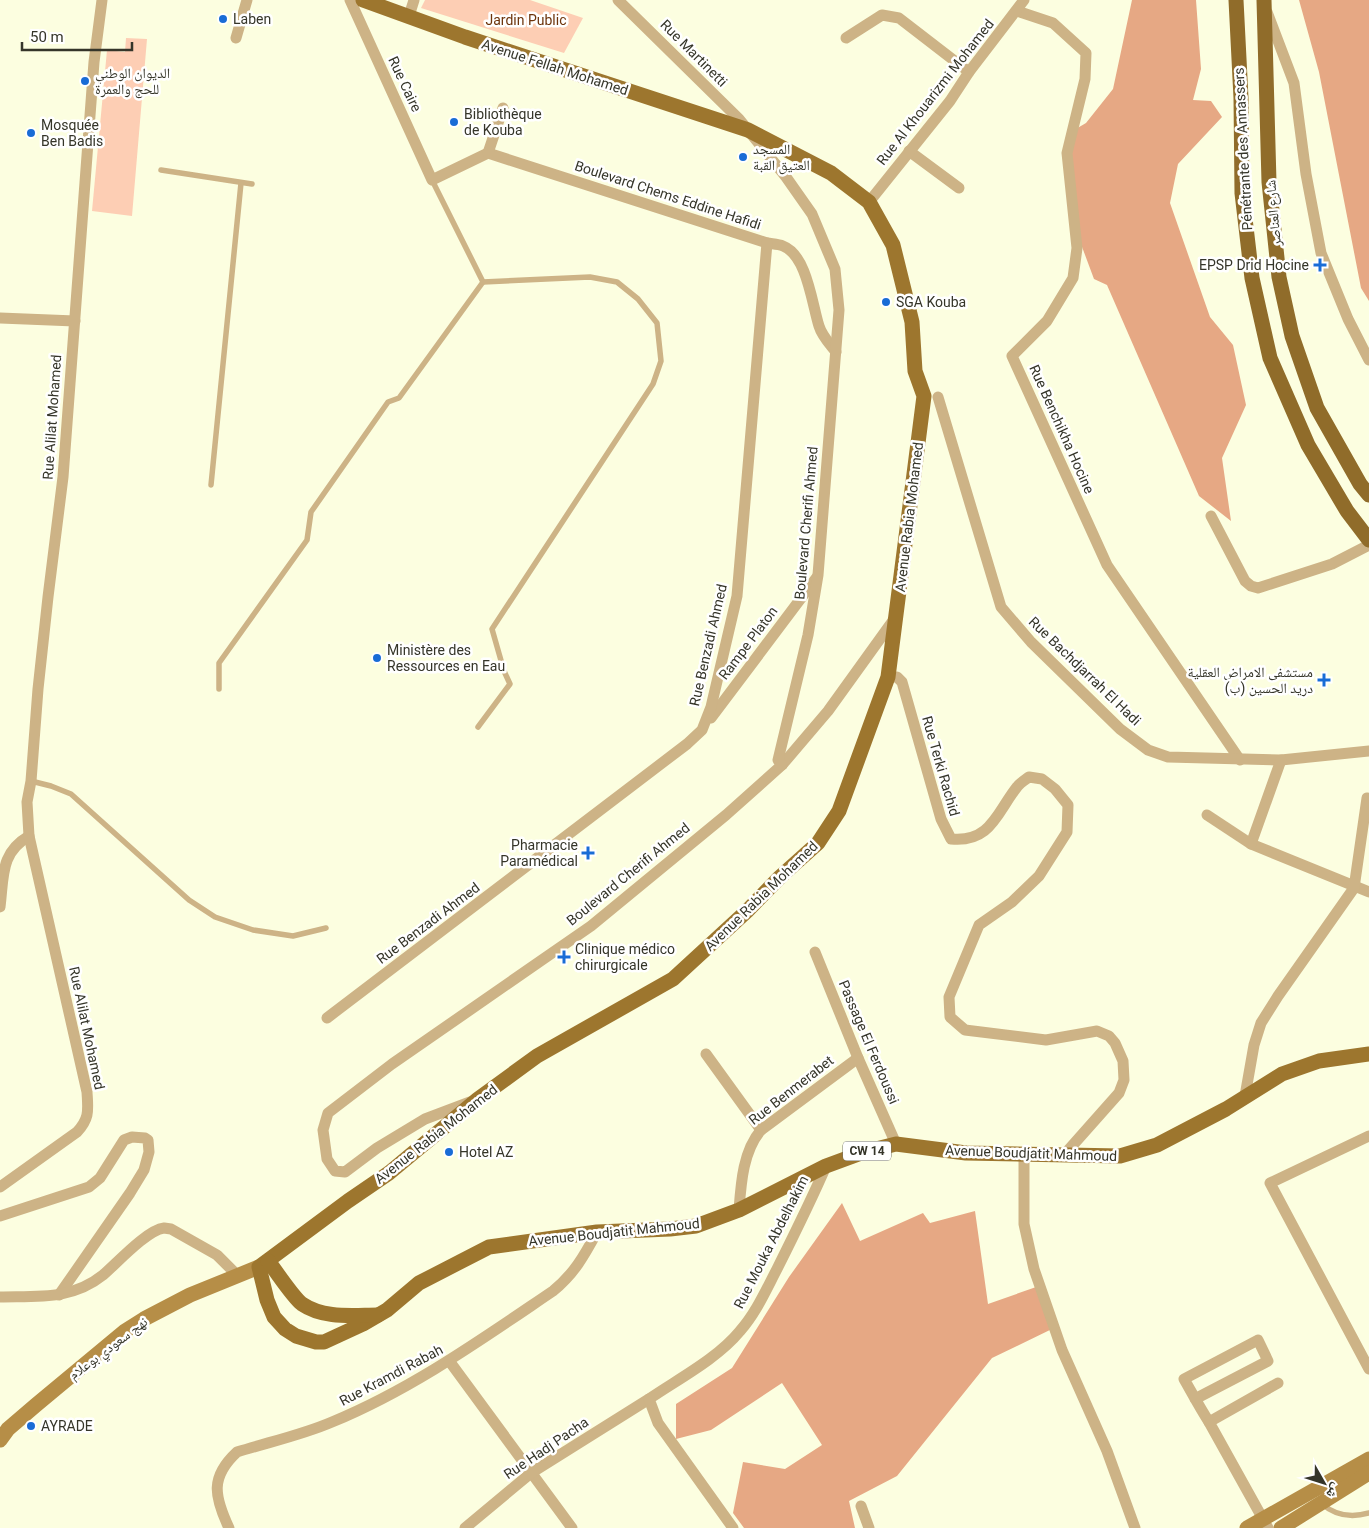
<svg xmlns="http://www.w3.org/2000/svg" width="1369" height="1528" viewBox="0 0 1369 1528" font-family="Roboto,'Noto Naskh Arabic',sans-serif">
	<rect width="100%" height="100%" fill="#fcfee0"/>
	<!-- green -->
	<g fill="#fdceb4">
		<polygon points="425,0 530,0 583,18 564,53 421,8"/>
		<polygon points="126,38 147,39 132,216 92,211 107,50 125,52"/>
	</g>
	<!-- forest -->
	<g fill="#e6a884">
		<polygon points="1132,0 1196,0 1201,69 1193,100 1211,101 1222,117 1178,164 1170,203 1210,317 1233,345 1246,405 1222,458 1231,521 1199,496 1107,285 1094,279 1072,220 1069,133 1086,123 1113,89"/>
		<polygon points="1299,0 1369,0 1369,301 1361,288 1319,72"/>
		<polygon points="842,1203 860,1241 923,1213 930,1223 975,1211 988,1304 1039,1286 1054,1328 992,1358 897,1476 849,1501 855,1528 744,1528 733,1513 743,1462 785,1469 822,1445 782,1383 711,1430 676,1439 676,1404 732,1368 789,1277"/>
	</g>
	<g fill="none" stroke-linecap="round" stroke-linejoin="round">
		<!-- service -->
		<g stroke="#cdb386" stroke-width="5.5">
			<polyline points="161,170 252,184"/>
			<polyline points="211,485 241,183"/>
			<polyline points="219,689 219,663 307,540 311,512 388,402 399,398 483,282 432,180"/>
			<polyline points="478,727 510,684 504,671 492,629 653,384 661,361 657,323 638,299 617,282 590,277 483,282"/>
			<polyline points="31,781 51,786 71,794 189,900 215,917 253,930 293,936 326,928"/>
			<path d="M 1322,1504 C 1336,1516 1352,1518 1369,1513"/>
		</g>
		<!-- minor -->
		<g stroke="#cdb386" stroke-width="11">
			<path d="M 350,0 L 432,180 L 488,153 L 767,243 C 772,244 778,244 783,246 C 807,255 812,304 819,326 C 822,336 829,343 836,352"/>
			<polyline points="1017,11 1053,23 1086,53 1085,79 1067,153 1077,248 1073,278 1047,321 1012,356 1107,565 1240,760"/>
			<polyline points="1267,12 1294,83 1306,174 1321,253 1348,319 1369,360"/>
			<polyline points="409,16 414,0"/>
			<polyline points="236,38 247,0"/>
			<polyline points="846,38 882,15 899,18 969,72"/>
			<polyline points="909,151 959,188"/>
			<polyline points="488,153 503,108"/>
			<polyline points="869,202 950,101 969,72 1024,0"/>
			<polyline points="0,318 75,321"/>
			<polyline points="938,397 1001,607 1031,642 1120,729 1148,750 1168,757 1281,760 1369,751"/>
			<polyline points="1211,516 1245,581 1251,586 1258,588 1332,564 1369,545"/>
			<path d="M 888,677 L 897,677 L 902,682 L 941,819 L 951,839 C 991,843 997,812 1017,787 C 1020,783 1025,780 1029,777 L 1042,779 L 1055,789 L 1068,805 L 1067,832 L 1039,876 L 1012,902 L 979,925 L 949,997 L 950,1017 L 965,1030 L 1046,1040 L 1097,1031 L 1109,1036 L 1115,1043 L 1123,1061 L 1124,1080 L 1119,1093 L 1064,1155"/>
			<polyline points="711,718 817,577"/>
			<polyline points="1281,760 1251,844 1369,892"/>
			<polyline points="782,765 828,711 895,618"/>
			<polyline points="1207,815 1251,844"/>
			<path d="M 0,907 C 4,876 0,853 29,836"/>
			<polyline points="815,952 858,1058 896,1144"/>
			<polyline points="327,1018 687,744 702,730 711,707 737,596 767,243"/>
			<polyline points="706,1054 761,1130"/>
			<polyline points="1245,1096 1254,1045 1261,1023 1278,996 1354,888 1367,798"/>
			<polyline points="470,1102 425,1119 377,1148 345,1172 335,1171 327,1159 323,1130 328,1113 392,1064 591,926 726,815 782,765 778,760 808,635 818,575 839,310 835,269 812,214 786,177 739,119 618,0"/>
			<polyline points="1369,1136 1270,1183 1369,1369"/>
			<polyline points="1024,1155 1024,1224 1034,1269 1062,1350 1107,1451 1135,1528"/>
			<path d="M 0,1187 L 77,1132 C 90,1118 88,1110 87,1092 L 29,836 L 27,802 L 31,781 L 38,689 L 48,597 L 63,477 L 94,62 L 102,0"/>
			<path d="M 739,1210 C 741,1183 743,1151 761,1130 L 858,1058"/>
			<polyline points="0,1216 89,1187 100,1178 124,1140 132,1137 145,1138 148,1140 149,1152 144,1170 130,1193 59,1295"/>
			<path d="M 0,1297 C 38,1296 72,1300 103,1275 C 117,1263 147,1230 164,1228 C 164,1228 171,1229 171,1229 L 217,1255 L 238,1276"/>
			<polyline points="450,1362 572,1528"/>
			<path d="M 1195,1399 L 1268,1361 L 1258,1340 L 1184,1379 C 1192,1393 1200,1408 1209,1422"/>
			<polyline points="861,1506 869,1528"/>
			<path d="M 229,1528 C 214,1496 210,1477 237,1452 C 269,1442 302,1435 332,1422 C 412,1389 482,1339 553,1291 C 574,1274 584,1256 597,1232"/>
			<polyline points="465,1528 531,1473 649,1399"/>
			<path d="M 733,1528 L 658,1423 L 649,1399 C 678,1379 717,1359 740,1331 C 756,1313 766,1290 777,1269 C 794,1235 811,1201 826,1166"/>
			<polyline points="1268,1528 1209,1422 1278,1383"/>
		</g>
		<!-- secondary -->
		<g stroke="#b68e47" stroke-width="15">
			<polyline points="0,1440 8,1429 36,1405 125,1331 144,1319 190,1295 259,1267"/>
			<polyline points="1247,1528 1369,1459"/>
			<polyline points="1281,1528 1369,1473"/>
		</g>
		<!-- primary -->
		<g stroke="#9d762e" stroke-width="15">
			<polyline points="363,0 465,37 748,130 831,173 869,202 893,245 912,322 915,371 924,396 888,677 839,811 818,843 780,877 747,911 673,979 537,1056 478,1099 389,1173 348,1201 259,1267 267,1300 274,1317 285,1329 296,1336 316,1342 324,1342 363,1324 387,1310 419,1283 489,1247 597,1232 670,1229 696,1226 739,1210 826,1166 864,1152 896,1144 966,1153 1120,1156 1157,1145 1226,1109 1282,1074 1319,1061 1369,1054"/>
			<path d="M 268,1261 C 277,1272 292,1296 302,1304 C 324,1319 353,1315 378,1315"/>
		</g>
		<!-- trunk -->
		<g stroke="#906c2a" stroke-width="15">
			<polyline points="1236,0 1241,98 1242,193 1252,278 1270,358 1308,445 1347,511 1369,540"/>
			<polyline points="1264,0 1269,182 1279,277 1292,336 1317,408 1360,484 1369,495"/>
		</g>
	</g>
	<!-- markers -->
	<g fill="#196cd6" stroke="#fff" stroke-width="2">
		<circle cx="223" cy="19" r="5"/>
		<circle cx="85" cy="81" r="5"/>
		<circle cx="454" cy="122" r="5"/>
		<circle cx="31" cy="133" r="5"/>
		<circle cx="743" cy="157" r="5"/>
		<path d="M1317.5 257.5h5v5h5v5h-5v5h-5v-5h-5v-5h5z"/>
		<circle cx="886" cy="302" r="5"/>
		<circle cx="377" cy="658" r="5"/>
		<path d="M1321.5 672.5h5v5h5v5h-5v5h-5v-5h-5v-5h5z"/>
		<path d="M585.5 845.5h5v5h5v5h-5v5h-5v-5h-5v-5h5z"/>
		<path d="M561.5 949.5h5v5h5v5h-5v5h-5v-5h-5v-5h5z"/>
		<circle cx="449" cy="1152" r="5"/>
		<circle cx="31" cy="1426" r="5"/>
	</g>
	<g text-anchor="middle" stroke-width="5" stroke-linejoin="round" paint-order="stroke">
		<!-- shield labels -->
		<rect fill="#fff" stroke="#727269" stroke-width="1" x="843" y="1141.5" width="48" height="19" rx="4"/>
		<g font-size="12" font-weight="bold" fill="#353529">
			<text x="867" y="1155">CW 14</text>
		</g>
		<!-- poi labels -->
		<g font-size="14" fill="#353529" stroke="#fff" text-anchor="start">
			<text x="233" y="24">Laben</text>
			<text x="95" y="78">الديوان الوطني<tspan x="95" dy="16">للحج والعمرة</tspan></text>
			<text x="464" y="119">Bibliothèque<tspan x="464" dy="16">de Kouba</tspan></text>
			<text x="41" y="130">Mosquée<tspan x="41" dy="16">Ben Badis</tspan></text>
			<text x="753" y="154">المسجد<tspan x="753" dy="16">العتيق القبة</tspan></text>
			<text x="1309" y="270" text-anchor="end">EPSP Drid Hocine</text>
			<text x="896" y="307">SGA Kouba</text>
			<text x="387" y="655">Ministère des<tspan x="387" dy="16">Ressources en Eau</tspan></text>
			<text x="1313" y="677" text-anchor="end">مستشفى الامراض العقلية<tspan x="1313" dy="16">دريد الحسين (ب)</tspan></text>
			<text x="578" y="850" text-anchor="end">Pharmacie<tspan x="578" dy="16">Paramédical</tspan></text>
			<text x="575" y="954">Clinique médico<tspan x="575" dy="16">chirurgicale</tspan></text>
			<text x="459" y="1157">Hotel AZ</text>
			<text x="41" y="1431">AYRADE</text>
		</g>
		<!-- park labels -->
		<g font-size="14" fill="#6d340b" stroke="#fff">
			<text x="526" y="25">Jardin Public</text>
		</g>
		<!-- street labels -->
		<g font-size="14" fill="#353529" stroke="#fff">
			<text transform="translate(694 53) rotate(45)" y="5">Rue Martinetti</text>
			<text transform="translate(555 67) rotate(18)" y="5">Avenue Fellah Mohamed</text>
			<text transform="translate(405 84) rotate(65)" y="5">Rue Caire</text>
			<text transform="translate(935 92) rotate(-52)" y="5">Rue Al Khouarizmi Mohamed</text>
			<text transform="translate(1243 149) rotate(-93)" y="5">Pénétrante des Annassers</text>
			<text transform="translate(668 195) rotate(18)" y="5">Boulevard Chems Eddine Hafidi</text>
			<text transform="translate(1273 213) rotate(-95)" y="5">شارع العناصر</text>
			<text transform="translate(52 417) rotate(-86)" y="5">Rue Alilat Mohamed</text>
			<text transform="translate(1062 429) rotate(66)" y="5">Rue Benchikha Hocine</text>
			<text transform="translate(909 517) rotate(-83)" y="5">Avenue Rabia Mohamed</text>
			<text transform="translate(806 523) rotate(-85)" y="5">Boulevard Cherifi Ahmed</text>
			<text transform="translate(748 643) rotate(-53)" y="5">Rampe Platon</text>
			<text transform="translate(708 645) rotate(-77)" y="5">Rue Benzadi Ahmed</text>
			<text transform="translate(1085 671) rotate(44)" y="5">Rue Bachdjarrah El Hadi</text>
			<text transform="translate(941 766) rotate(74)" y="5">Rue Terki Rachid</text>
			<text transform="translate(628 874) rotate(-39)" y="5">Boulevard Cherifi Ahmed</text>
			<text transform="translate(761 896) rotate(-44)" y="5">Avenue Rabia Mohamed</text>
			<text transform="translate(428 923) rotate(-37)" y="5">Rue Benzadi Ahmed</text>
			<text transform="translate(87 1028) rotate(78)" y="5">Rue Alilat Mohamed</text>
			<text transform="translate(869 1042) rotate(67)" y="5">Passage El Ferdoussi</text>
			<text transform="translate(791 1090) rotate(-38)" y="5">Rue Benmerabet</text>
			<text transform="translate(436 1134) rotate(-38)" y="5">Avenue Rabia Mohamed</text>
			<text transform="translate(1031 1153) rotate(2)" y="5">Avenue Boudjatit Mahmoud</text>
			<text transform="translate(614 1232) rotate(-6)" y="5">Avenue Boudjatit Mahmoud</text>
			<text transform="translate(771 1242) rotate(-63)" y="5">Rue Mouka Abdelhakim</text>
			<text transform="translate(108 1348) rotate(-37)" y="5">نهج سعودي بوعلام</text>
			<text transform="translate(391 1375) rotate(-28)" y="5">Rue Kramdi Rabah</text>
			<text transform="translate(546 1448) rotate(-34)" y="5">Rue Hadj Pacha</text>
		</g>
	</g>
	<!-- north arrow -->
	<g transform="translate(1324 1483) rotate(129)" stroke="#ffffff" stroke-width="4" paint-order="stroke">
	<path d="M0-4L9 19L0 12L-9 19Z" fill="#353529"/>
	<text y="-8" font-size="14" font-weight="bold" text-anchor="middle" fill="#353529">ش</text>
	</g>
	<!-- scale -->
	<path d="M22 42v8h110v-8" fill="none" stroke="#353529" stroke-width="2.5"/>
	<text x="30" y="42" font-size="15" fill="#353529" stroke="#ffffff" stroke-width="4" paint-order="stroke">50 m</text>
</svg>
